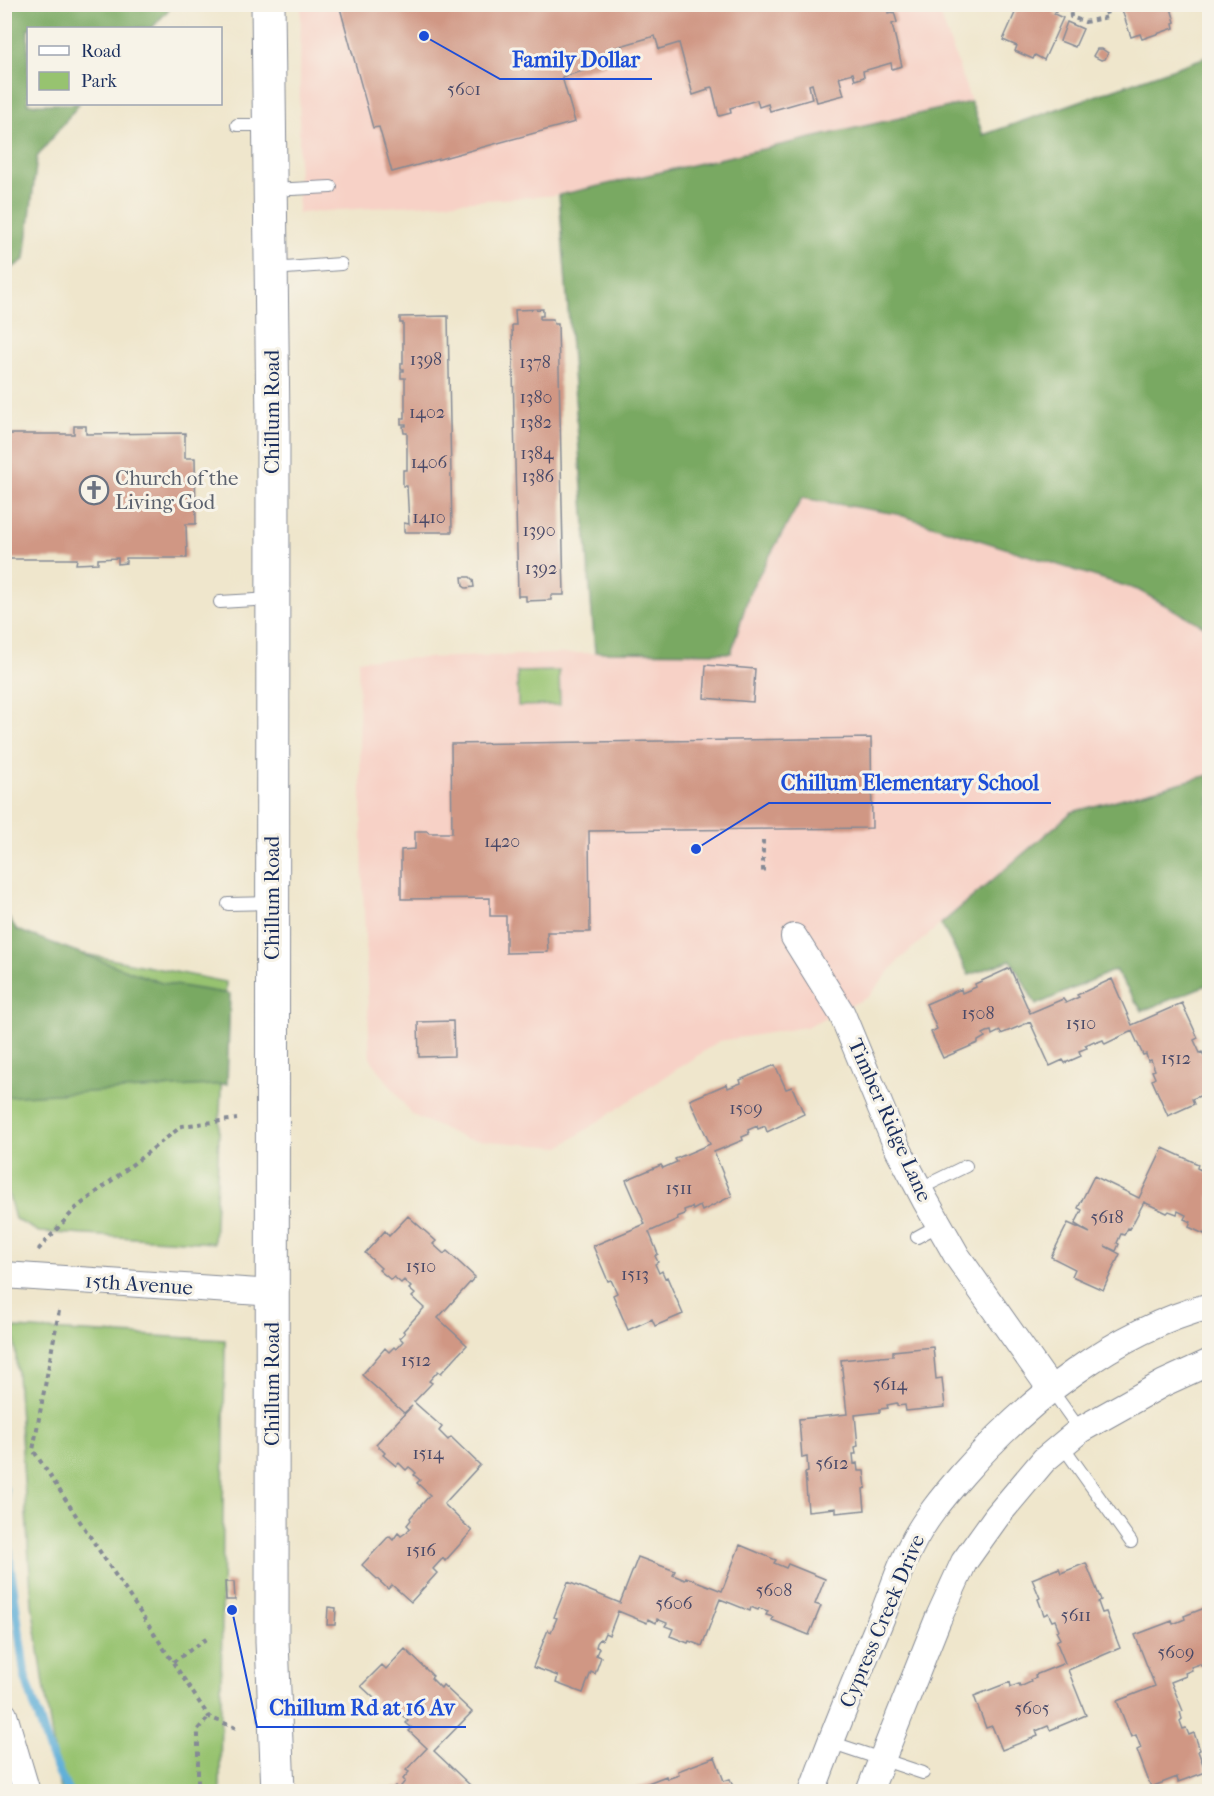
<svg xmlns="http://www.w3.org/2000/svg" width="1214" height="1796" viewBox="0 0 1214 1796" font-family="'IM FELL French Canon',serif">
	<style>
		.built { fill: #f7d1c6 }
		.green { fill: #97c370; stroke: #597967; stroke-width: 1.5 }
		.forest { fill: #79a962; stroke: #4a6c60; stroke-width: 1.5 }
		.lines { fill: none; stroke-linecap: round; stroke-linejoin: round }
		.stream { stroke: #5daed8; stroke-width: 9 }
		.building { fill: #d09784 }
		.service-casing { stroke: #858a95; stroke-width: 14 }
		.minor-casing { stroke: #858a95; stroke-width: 28 }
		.secondary-casing { stroke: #858a95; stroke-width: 35 }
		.path { stroke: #858a95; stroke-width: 4; stroke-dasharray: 4.5 4.5; stroke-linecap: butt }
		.service { stroke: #fff; stroke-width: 12 }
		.minor { stroke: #fff; stroke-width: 26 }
		.secondary { stroke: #fff; stroke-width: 33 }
		.labels { text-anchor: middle; stroke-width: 6; stroke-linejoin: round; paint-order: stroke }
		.number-label { font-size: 18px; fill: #484968 }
		.street-label { font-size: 21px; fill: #1b2f5e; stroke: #f7f3e8 }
		.worship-label { font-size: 21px; fill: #5b616d; stroke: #f7f3e8; text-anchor: start }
		.leader { fill: none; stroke: #1d4ed8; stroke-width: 2 }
		.callout-dot { fill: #1d4ed8; stroke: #f7f3e8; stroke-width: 2 }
		.callout-label { font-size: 22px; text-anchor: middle; font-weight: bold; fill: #1d4ed8; stroke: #f7f3e8; stroke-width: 6; stroke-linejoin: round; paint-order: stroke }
	</style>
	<rect width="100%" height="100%" fill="#f7f3e8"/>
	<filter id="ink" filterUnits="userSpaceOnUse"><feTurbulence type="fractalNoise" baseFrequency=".0167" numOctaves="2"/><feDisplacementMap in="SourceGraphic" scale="12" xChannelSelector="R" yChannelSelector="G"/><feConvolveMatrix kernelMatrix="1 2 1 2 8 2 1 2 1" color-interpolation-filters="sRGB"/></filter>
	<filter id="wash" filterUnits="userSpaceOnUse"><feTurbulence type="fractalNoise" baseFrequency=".008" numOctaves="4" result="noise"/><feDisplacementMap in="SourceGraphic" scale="24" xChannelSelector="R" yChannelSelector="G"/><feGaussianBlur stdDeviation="1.35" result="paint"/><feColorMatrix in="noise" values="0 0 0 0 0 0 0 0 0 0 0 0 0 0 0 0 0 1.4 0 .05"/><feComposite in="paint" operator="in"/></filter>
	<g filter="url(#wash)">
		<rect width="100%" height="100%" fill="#efe6cc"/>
		<!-- built -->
		<path class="built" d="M301 5H937L971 102 559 195 298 213Z
			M801 498 897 514 1138 590 1209 629V775L1072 812 900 959 868 997 806 1027 719 1041 560 1147 466 1139 412 1115 370 1058 363 885 358 660 618 652 731 653 750 591Z"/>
		<!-- green -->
		<path class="green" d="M559 671 560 705 518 706 517 672Z
			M4 938 226 982 214 1243 39 1232 15 1219 4 1178Z
			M14 1328 225 1340 220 1791H60L32 1604Z"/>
		<!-- forest -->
		<path class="forest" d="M5 4 173 5 152 28H28V104H79L37 157 25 259 5 273Z
			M1209 56V629L1138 590 897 514 802 498 750 591 731 653 595 652 559 195 971 102 983 135Z
			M1209 775V984L1142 1011 1115 970 1036 1005 1011 960 969 975 941 924 1072 812Z
			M4 911 17 930 162 983 230 994 227 1084 5 1097Z"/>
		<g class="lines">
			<!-- stream -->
			<path class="stream" d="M4 1489 10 1564 25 1676 51 1755 68 1792"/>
		</g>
		<g id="blocks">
			<!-- building -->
			<path class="building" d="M348 4H886L888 13 894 12 897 22 892 24 902 66 892 69 891 63 863 71 864 77 855 80 853 73 839 77 844 95 817 102 812 84 809 85 812 99 770 111 768 104 759 107 757 100 730 108 731 113 719 116 712 87 707 88 708 90 693 95 679 43 659 49 655 36 610 49 613 62 562 77 575 122 392 172 379 127 373 128 340 8 348 6Z
				M1019 4H1042L1056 11 1054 14 1063 18 1044 60 1035 55 1033 59 1015 51 1017 46 1003 40Z
				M1120 4H1170L1175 22 1173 23 1174 28 1142 39 1140 34 1131 37Z
				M1067 22 1083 29 1075 47 1060 41Z
				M1097 49H1102L1108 53 1105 59 1101 60 1093 56Z
				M543 309V316H540V319H553L554 324H558L564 595H551V600L526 601V596H518L512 325H516L515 310Z
				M448 316 452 532H404V523L409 524 407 486H403V470H407V433H404L403 426H406V424H401V418H405V378H401V371H404V369H401V363H403V323H400V317Z
				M74 426H86V434L185 433V458H195L196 524H186L187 558H126V563L118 564V558L98 559V563L76 564 77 559H4V434H74Z
				M462 577H470L473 580 474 587 466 588 463 586Z
				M706 665 755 669 753 702 704 698Z
				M871 738 872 828 589 831 590 932H547L548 952 506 953V916H490V898L401 899V850L415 849V831H427L429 833H452L451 744Z
				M1010 968 1030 1013 1063 999 1066 1003 1079 997 1077 995 1112 979 1132 1025 1182 1003 1198 1038 1194 1040 1200 1053 1202 1052 1210 1068V1092L1192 1099 1194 1104 1168 1116 1152 1080 1155 1078 1152 1071 1155 1070 1151 1060 1148 1061 1146 1054 1143 1055 1132 1031 1105 1044 1103 1040 1095 1043 1094 1041 1090 1043 1085 1045 1087 1048 1079 1051 1081 1056 1065 1063 1063 1060 1050 1066 1030 1022 1001 1034 1000 1031 992 1035 991 1031 987 1032 983 1034 985 1037 978 1041V1043L943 1058 931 1032 937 1029 926 1004 961 989 962 993 976 987 975 984Z
				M453 1021 454 1056 419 1057 418 1022Z
				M775 1065 786 1089 792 1087 804 1114 767 1132 765 1126 758 1129 757 1126 748 1130 749 1134 742 1137 743 1140 714 1152 732 1196 702 1211 700 1206 693 1210 692 1207 684 1210 685 1214 677 1217 678 1219 649 1232 658 1254 655 1256 658 1262 655 1264 659 1273 662 1271 665 1278 667 1277 683 1314 655 1326 652 1319 628 1330 613 1295 617 1293 611 1280 608 1281 593 1246 645 1224 626 1180 661 1165 663 1168 677 1162 675 1159 710 1144 690 1100 727 1084 728 1088 741 1083 740 1080Z
				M1163 1148 1198 1164 1197 1168 1207 1173 1210 1169V1235L1205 1232 1204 1234 1189 1227 1191 1222 1184 1219 1186 1215 1178 1211 1177 1214 1169 1211 1167 1213 1144 1202 1130 1229 1128 1228 1124 1235 1121 1234 1117 1243 1119 1244 1116 1251 1105 1246 1120 1254 1103 1290 1072 1276 1075 1269 1051 1257 1068 1223 1090 1233 1075 1224 1082 1210 1078 1208 1094 1176 1139 1198Z
				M408 1216 436 1241 433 1244 444 1254 447 1251 475 1277 438 1318 467 1345 441 1373 438 1371 429 1381 432 1383 414 1402 442 1427 439 1431 448 1440 451 1437 480 1465 444 1504 472 1531 445 1561 443 1558 433 1569 437 1573 411 1602 392 1585 388 1589 362 1565 389 1536 393 1540 398 1533 401 1536 407 1532 410 1528 407 1525 411 1520 410 1518 430 1495 417 1483 420 1480 414 1475 416 1473 413 1470 409 1467 406 1470 399 1463 396 1466 383 1455 385 1453 376 1444 412 1406 404 1413 362 1375 385 1348 389 1352 394 1347 396 1349 403 1341 400 1338 405 1333 403 1331 424 1308 412 1297 415 1294 409 1289 411 1287 404 1280 401 1283 394 1277 391 1280 379 1270 381 1268 365 1253 385 1231 389 1236Z
				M933 1347 936 1379 942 1378 945 1407 906 1411 905 1405 897 1406V1403L887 1405 888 1408 880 1409V1412L855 1415 858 1446 855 1447 856 1454H853L854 1464 857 1463 858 1471H864L866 1488 863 1489 865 1510 836 1513V1508L808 1511 805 1473 808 1472 807 1457 802 1458 799 1419 847 1414 841 1360 880 1356V1357L893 1356V1351Z
				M740 1545 776 1560 774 1563 786 1568 788 1564 825 1579 815 1604 821 1606 809 1635 772 1620 773 1617 766 1615 768 1611 759 1608 758 1610 751 1607 750 1611 720 1599 702 1646 689 1641 688 1643 670 1636 673 1629 665 1626 667 1623 657 1619 656 1623 648 1619 647 1623 618 1611 609 1635 605 1633 602 1640 600 1639 597 1643 596 1647 599 1648 596 1655 601 1657 595 1674 591 1672 583 1693 556 1683 558 1676 533 1667 548 1630 551 1632 557 1618 554 1617 568 1582 620 1603 638 1557 675 1571 673 1575 685 1580 686 1577 722 1591Z
				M1086 1563 1101 1600 1098 1602 1102 1613 1106 1612 1120 1648 1068 1670 1086 1715 1050 1730 1048 1726 1036 1731 1038 1736 1002 1750 992 1726 986 1728 974 1696 1010 1682 1011 1687 1019 1684 1020 1687 1031 1682 1030 1680 1036 1678 1035 1675 1065 1663 1056 1641 1060 1639 1056 1631 1059 1630 1055 1620 1052 1621 1048 1613 1044 1615 1038 1599 1040 1598 1032 1579 1059 1568 1061 1573Z
				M225 1582H234L235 1600H226Z
				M1210 1606V1663L1201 1666 1200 1664 1191 1667 1192 1670 1185 1673 1186 1676 1171 1682 1183 1711 1180 1712 1182 1719 1180 1721 1183 1729 1186 1728 1189 1735 1194 1733 1200 1750 1198 1751 1206 1772 1178 1782 1177 1777 1151 1787 1137 1750 1141 1748 1136 1735 1131 1737 1117 1701 1155 1686 1135 1635 1172 1621 1173 1624 1185 1619 1184 1616Z
				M328 1607 336 1608 335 1625H327Z
				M405 1649 433 1676 431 1678 441 1688 443 1685 472 1712 434 1751 470 1785 464 1792H389L395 1786 398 1789 402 1785 405 1781 403 1779 409 1772 406 1770 427 1748 409 1731 412 1728 406 1723 408 1721 400 1713 397 1716 391 1710 387 1714 374 1702 376 1700 361 1686 382 1665 386 1669Z
				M715 1757 724 1781 730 1779 735 1792H631L630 1790 666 1776 667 1779 679 1775 678 1771Z"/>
		</g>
	</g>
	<g filter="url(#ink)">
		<use href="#blocks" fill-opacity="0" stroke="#858a95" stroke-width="1.5"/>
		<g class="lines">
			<!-- service casing -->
			<g class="service-casing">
				<path id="service" d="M237 125H269
					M272 190 331 187
					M272 269 341 264
					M220 602 272 599
					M228 904 271 903
					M919 1189 966 1166
					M917 1237 939 1225
					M1050 1388 1080 1430
					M1062 1445 1131 1542
					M830 1742 923 1773"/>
			</g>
			<!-- minor casing -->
			<g class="minor-casing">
				<path id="minor" d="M794 937 842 1014 897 1147 925 1200 957 1256 1050 1388
					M4 1275 273 1293
					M4 1715 27 1792
					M812 1792C833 1733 857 1676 881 1619 891 1596 898 1570 910 1548 923 1521 943 1497 963 1474 1027 1401 1114 1331 1210 1306
					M869 1792 938 1619 964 1562 997 1516 1044 1460 1080 1430 1164 1383 1210 1362"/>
			</g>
			<!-- secondary casing -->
			<g class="secondary-casing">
				<path id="secondary" d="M268 4 273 426 272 1641 278 1792"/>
			</g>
			<!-- path -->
			<path class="path" d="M1070 4 1071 17 1085 22 1108 17 1103 4
				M763 840V873
				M38 1250 76 1208 182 1126 237 1119
				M59 1311 33 1450 209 1717 236 1728
				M173 1662 209 1637
				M198 1792V1729L209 1717"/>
			<!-- service -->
			<use href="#service" class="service"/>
			<!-- minor -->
			<use href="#minor" class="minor"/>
			<!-- secondary -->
			<use href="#secondary" class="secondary"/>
		</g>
	</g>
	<!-- icons -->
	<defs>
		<g id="church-ring" transform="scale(1.5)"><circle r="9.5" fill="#f7f3e8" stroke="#6b7280" stroke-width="1.5"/><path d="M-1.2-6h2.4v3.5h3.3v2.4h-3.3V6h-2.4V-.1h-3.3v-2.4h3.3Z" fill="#6b7280"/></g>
	</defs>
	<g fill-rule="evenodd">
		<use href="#church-ring" x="94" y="490"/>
	</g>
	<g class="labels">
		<!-- number labels -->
		<g class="number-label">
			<text x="464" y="95">5601</text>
			<text x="426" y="365">1398</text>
			<text x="535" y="368">1378</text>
			<text x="536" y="403">1380</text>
			<text x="427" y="418">1402</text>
			<text x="536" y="428">1382</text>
			<text x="537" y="459">1384</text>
			<text x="429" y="468">1406</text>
			<text x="538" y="482">1386</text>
			<text x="429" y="523">1410</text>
			<text x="539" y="536">1390</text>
			<text x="541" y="574">1392</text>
			<text x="502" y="847">1420</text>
			<text x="978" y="1019">1508</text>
			<text x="1081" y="1029">1510</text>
			<text x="1176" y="1064">1512</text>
			<text x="746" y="1114">1509</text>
			<text x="679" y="1194">1511</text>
			<text x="1107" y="1223">5618</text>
			<text x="421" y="1272">1510</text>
			<text x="635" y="1280">1513</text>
			<text x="416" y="1366">1512</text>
			<text x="890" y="1390">5614</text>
			<text x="428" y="1459">1514</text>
			<text x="832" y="1469">5612</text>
			<text x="421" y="1556">1516</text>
			<text x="774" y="1596">5608</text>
			<text x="674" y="1609">5606</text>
			<text x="1076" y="1621">5611</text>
			<text x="1176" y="1658">5609</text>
			<text x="1032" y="1714">5605</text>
		</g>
		<!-- street labels -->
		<g class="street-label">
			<text transform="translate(272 412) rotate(-90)" y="7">Chillum Road</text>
			<text transform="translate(272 898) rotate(-90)" y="7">Chillum Road</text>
			<text transform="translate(890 1120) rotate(66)" y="7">Timber Ridge Lane</text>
			<text transform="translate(139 1284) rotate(4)" y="7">15th Avenue</text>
			<text transform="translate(272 1384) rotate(-90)" y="7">Chillum Road</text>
			<text transform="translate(882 1621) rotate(-67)" y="7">Cypress Creek Drive</text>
		</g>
		<!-- worship labels -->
		<g class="worship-label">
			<text x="115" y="485">Church of the<tspan x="115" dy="24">Living God</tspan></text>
		</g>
	</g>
	<!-- callouts -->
	<path class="leader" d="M424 36L500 79H652M696 849L769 803H1051M232 1610L257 1727H466"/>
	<g class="callout-dot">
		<circle cx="424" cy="36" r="6"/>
		<circle cx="696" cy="849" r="6"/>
		<circle cx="232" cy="1610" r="6"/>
	</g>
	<g class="callout-label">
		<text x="576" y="67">Family Dollar</text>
		<text x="910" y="790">Chillum Elementary School</text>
		<text x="362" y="1715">Chillum Rd at 16 Av</text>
	</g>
	<!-- margin -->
	<rect width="1214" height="1796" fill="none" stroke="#f7f3e8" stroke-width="24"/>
	<!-- legend -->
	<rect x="27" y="27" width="195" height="78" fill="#f7f3e8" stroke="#9fa5b1" stroke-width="1.5"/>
	<rect x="39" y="46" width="30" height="9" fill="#ffffff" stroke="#9fa5b1" stroke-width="1.5"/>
	<text x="81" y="57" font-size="18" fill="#1b2f5e">Road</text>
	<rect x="39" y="72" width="30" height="18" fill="#97c370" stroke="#9fa5b1" stroke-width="1.5"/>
	<text x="81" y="87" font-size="18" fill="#1b2f5e">Park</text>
</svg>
